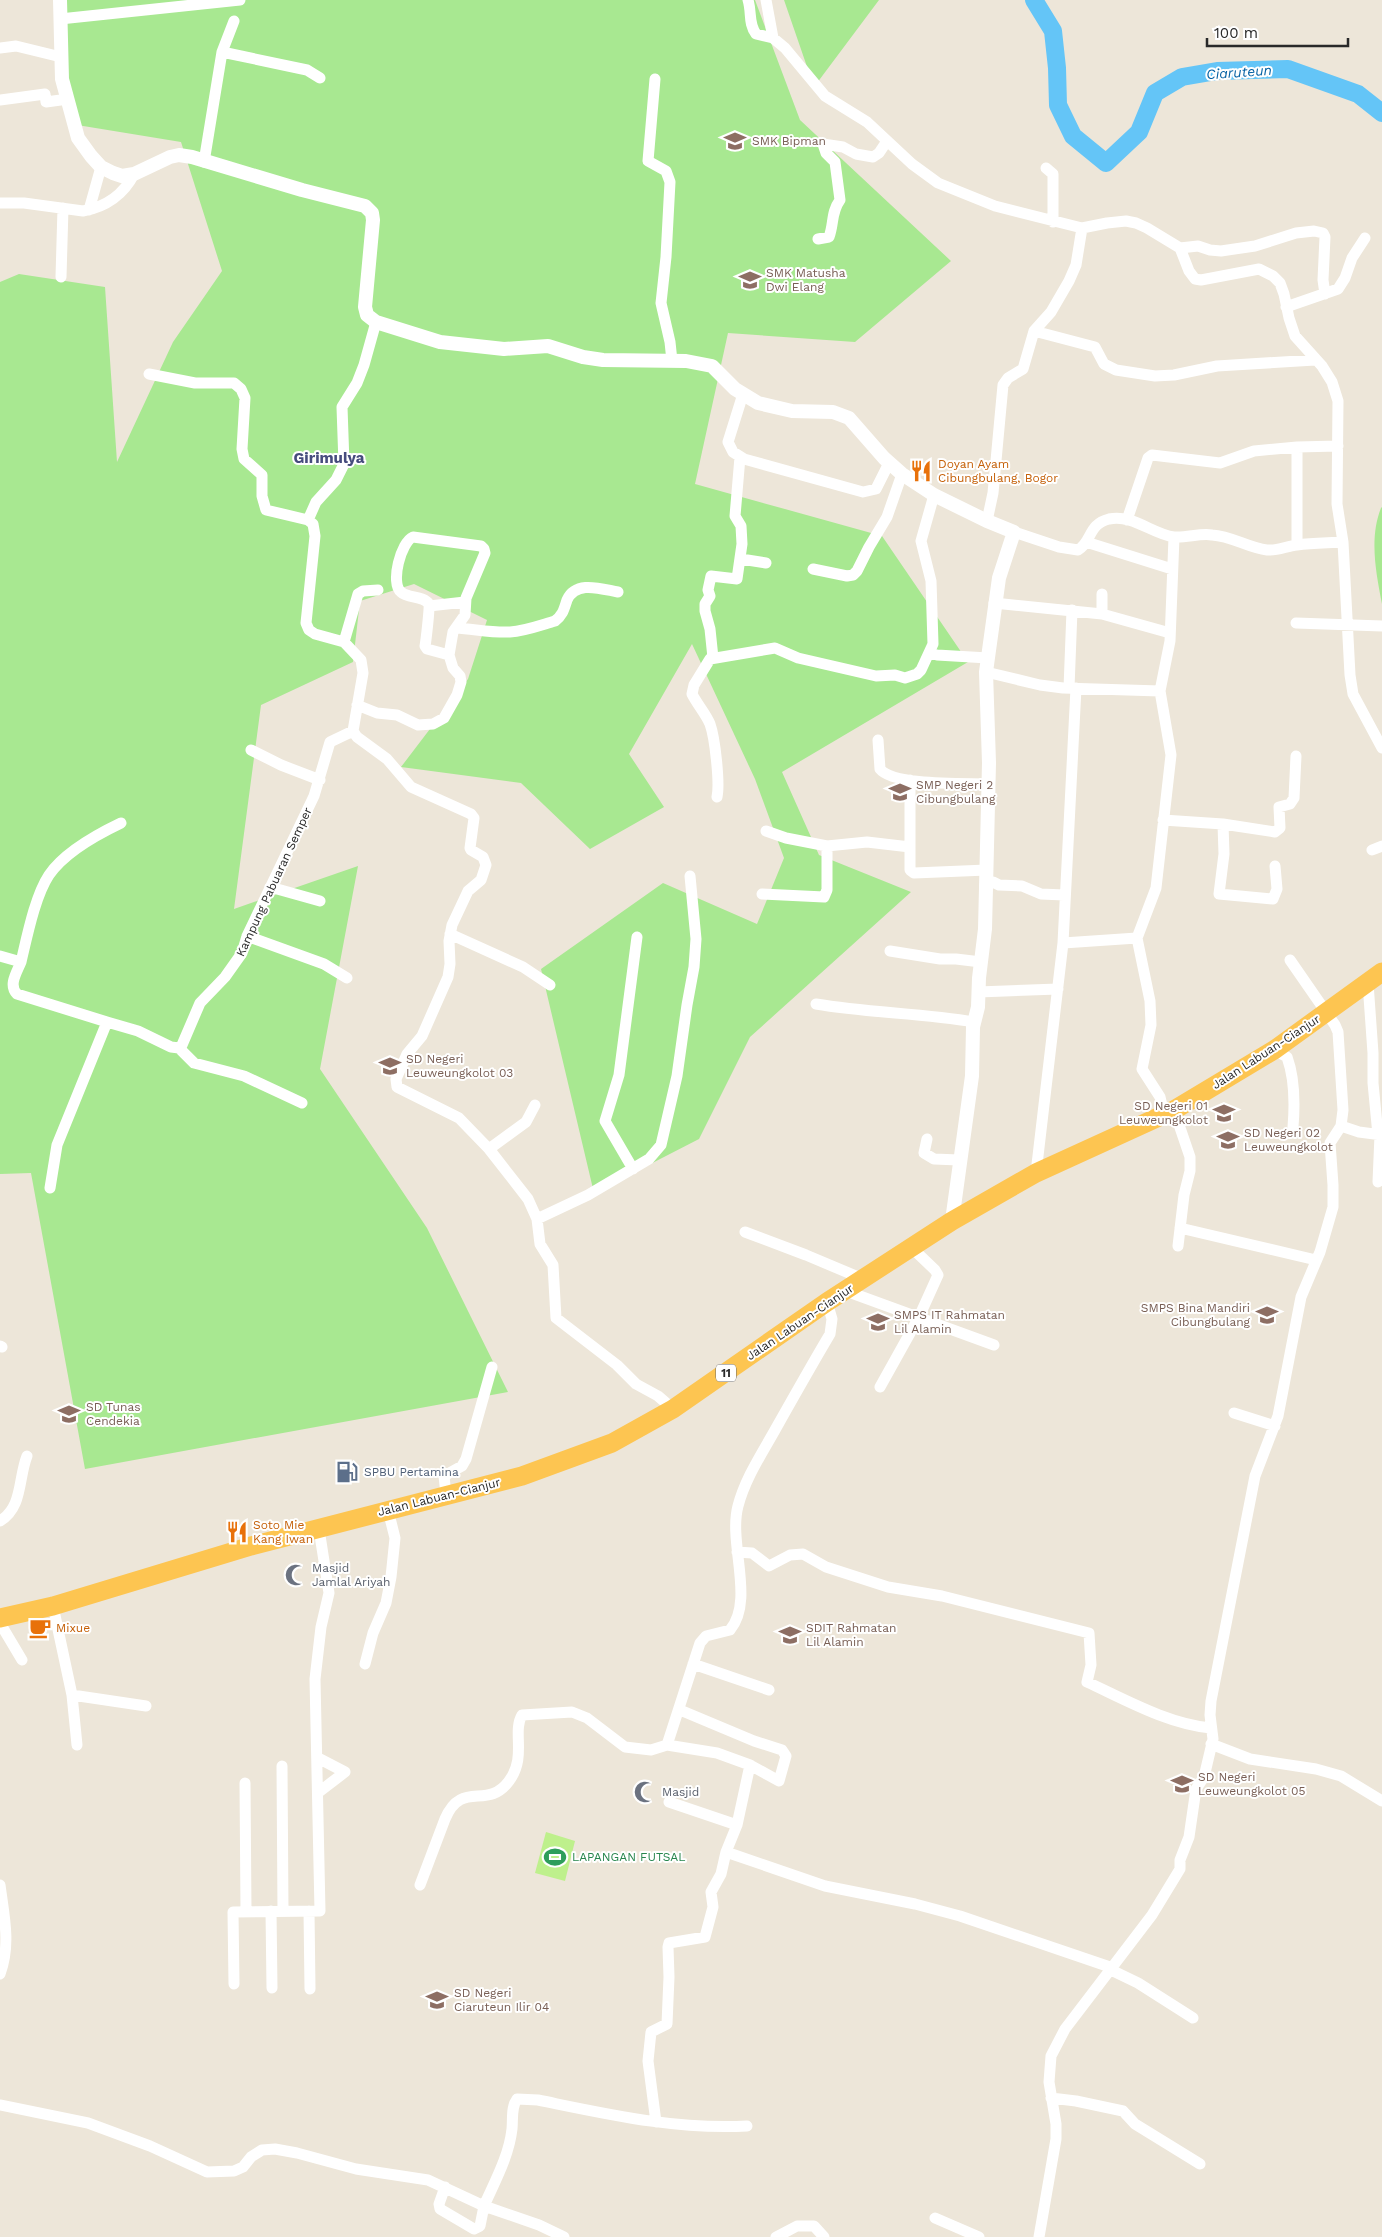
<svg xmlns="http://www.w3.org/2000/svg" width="1382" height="2237" viewBox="0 0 1382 2237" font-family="'Work Sans',sans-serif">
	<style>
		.green { fill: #a8e891 }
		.pitch { fill: #bef08c }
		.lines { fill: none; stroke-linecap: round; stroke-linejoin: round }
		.river { stroke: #64c5f7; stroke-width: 18 }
		.minor { stroke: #fff; stroke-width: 11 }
		.tertiary { stroke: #fff; stroke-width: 14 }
		.trunk { stroke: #fdc551; stroke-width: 19 }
		.labels { text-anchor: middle; stroke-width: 4; stroke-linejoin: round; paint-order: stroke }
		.shield { fill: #fff; stroke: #696969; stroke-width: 1 }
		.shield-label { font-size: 11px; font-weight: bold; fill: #292929 }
		.education-label { font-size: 12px; fill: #785e54; stroke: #fff; text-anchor: start }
		.food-label { font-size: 12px; fill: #c56008; stroke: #fff; text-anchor: start }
		.street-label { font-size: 12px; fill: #292929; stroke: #fff }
		.service-label { font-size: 12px; fill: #4e5e75; stroke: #fff; text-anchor: start }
		.worship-label { font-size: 12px; fill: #5b616d; stroke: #fff; text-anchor: start }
		.leisure-label { font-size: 12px; fill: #27864d; stroke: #fff; text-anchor: start }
		.water-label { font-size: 14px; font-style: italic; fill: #0360a3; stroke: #fff }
		.quarter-label { font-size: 15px; font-weight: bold; fill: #464c7d; stroke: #fff }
	</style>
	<rect width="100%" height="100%" fill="#ede6d9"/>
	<!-- green -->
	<path class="green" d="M56 0H755L800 120 951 261 855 342 728 333 695 484 882 536 968 662 782 772 819 855 911 892 750 1037 699 1139 594 1193 541 969 663 883 757 924 784 858 755 779 692 644 629 754 664 807 590 849 521 783 401 767 468 679 487 620 414 584 360 601 353 662 261 705 234 909 358 866 320 1069 427 1228 508 1392 85 1469 31 1173 0 1174V282L19 274 105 287 117 462 173 342 222 271 181 142 71 124Z
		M784 0H879L814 87Z
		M1381 508 1382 507V604C1376 573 1369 538 1381 508Z"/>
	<!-- pitch -->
	<path class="pitch" d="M546 1832 575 1841 565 1881 535 1873Z"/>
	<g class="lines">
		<!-- river -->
		<path class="river" d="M1034 0 1053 31 1057 68 1058 105 1073 136 1106 163 1139 132 1155 93 1182 77 1217 71 1288 69 1358 94 1382 113"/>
		<!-- minor -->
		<path class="minor" d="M748 0C752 13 748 23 756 34L773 38 785 48 825 96 867 122 912 164 938 183 995 206 1082 228 1107 223 1126 221 1136 223 1147 228 1180 248 1189 271 1195 279 1201 280 1259 269 1273 276 1280 283 1284 294 1289 318 1295 336 1322 366 1332 382 1338 401 1337 504 1343 542 1350 675 1353 694 1382 748
			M766 0 773 38
			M60 19 240 0
			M0 48 16 46 61 57
			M222 52 307 70 320 78
			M655 79 648 161 666 171 670 182 666 257 661 303 670 342 672 361
			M0 100 45 94 46 102 68 99
			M204 162 222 52 234 21
			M1046 168 1053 174V222
			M0 203H24L83 211C106 207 124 194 134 174
			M89 210 101 167
			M818 239 829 237C834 224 831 212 840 200L835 162 826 153 823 144 843 147 856 154 873 157 879 153 887 141
			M1180 248 1198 246 1210 250 1221 251 1255 246 1296 233 1314 231 1323 233 1325 237 1323 280 1325 294
			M61 277 63 208
			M1286 307 1338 289 1345 278 1352 258 1365 238
			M1034 331 1095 347 1104 364 1116 370 1155 376 1174 375 1217 366 1315 360
			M149 374 195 383H234L241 389 245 398 242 449 244 459 262 475V496L266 510 308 520 313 524 315 536 306 623 309 630 315 634 344 642 361 660 363 673 353 731 357 737 387 759 411 787 471 814 474 818 470 848 471 850 483 857 486 865 481 880 468 891 452 925 449 941 450 964 448 977 422 1036 407 1054 396 1079 397 1087 459 1118 489 1149 528 1199 537 1219 540 1244 553 1265 556 1318 617 1365 636 1384 658 1396 673 1409
			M743 394 728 442 733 452 744 459 863 492 876 489 889 463
			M308 520 316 502 336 480 344 464 342 407 357 383 364 365 376 322
			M1127 520 1148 458 1152 455 1220 463 1254 451 1297 447 1338 446
			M987 521 993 493 1003 385 1008 378 1023 369 1034 331 1051 312 1069 281 1076 265 1082 228
			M1014 532 1059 547 1078 550C1092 542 1088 524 1109 519 1133 514 1152 534 1174 537 1187 538 1200 533 1212 535 1232 536 1248 548 1267 550 1277 551 1287 546 1297 545 1312 543 1328 543 1343 542
			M1086 542 1172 569
			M1297 545V447
			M741 559 766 563
			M813 569 847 576 853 575 857 571 869 547 887 517 902 474
			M994 603 1102 614V594
			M429 606 465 602
			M1102 614 1170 633
			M1296 623 1382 626
			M456 628C474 629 492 633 510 632 525 631 541 625 555 621 563 615 564 609 567 600 576 580 601 589 618 592
			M344 642 358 594 363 591 378 590
			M929 653 937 655 988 658
			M713 658 710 629 705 611V604L710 596 708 590 711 576 737 579 742 544 741 526 735 516 740 457
			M986 672 1040 685 1063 688 1160 691
			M1069 688 1072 610
			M357 705 377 713 397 715 418 725 433 724 444 718 457 695 461 682 460 676 453 668 449 655 453 632 465 615 466 598 485 553 484 549 481 546 413 537C401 542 390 583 401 592 408 599 423 595 429 604 430 606 426 641 425 646L427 649 449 655
			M878 740 880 769C893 786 966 783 989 784
			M251 750 281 765 320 780
			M910 780V870L914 873 987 870
			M717 797C720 783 715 738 710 724 706 714 697 704 692 694L694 685 710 659 775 648 798 658 876 676 895 675 905 678 917 674 921 670 933 644 931 581 921 541 934 495
			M1163 820 1223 824 1275 832 1280 828 1279 807 1290 804 1294 798 1296 756
			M1223 824 1224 854 1219 894 1273 899 1277 889 1275 866
			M766 831 786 838 827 846 867 842 910 847
			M1372 850 1382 846
			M985 885 993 882 999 885 1022 886 1041 894 1064 895
			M270 887 320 901
			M762 894 824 897 827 890V846
			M450 934 523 967 550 985
			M247 936 324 964 347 978
			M1063 943 1137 938
			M890 951 940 959H956L981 962
			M0 956 21 962C17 972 8 985 17 994L107 1022
			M21 962C27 937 35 896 49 875 64 853 98 834 121 823
			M1368 983 1373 1053V1083L1378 1135
			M978 992 1058 989
			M816 1004C869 1013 922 1013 974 1022
			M179 1048 194 1063 244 1076 302 1103
			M1274 1050 1287 1057C1295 1079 1295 1103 1293 1127
			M1174 1110 1190 1157V1171L1184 1195 1178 1246
			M1164 1114 1160 1097 1142 1069 1151 1025 1150 1001 1137 938 1156 888 1171 755 1160 691 1170 641 1174 537
			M1341 1126 1359 1132 1382 1135
			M927 1139 924 1153 934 1159 959 1160
			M489 1149 526 1122 535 1105
			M633 1169 605 1121 619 1075 637 937
			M1036 1173 1063 943 1076 688
			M1378 1182 1380 1135
			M50 1188 57 1145 107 1022 138 1031 171 1047 179 1048 182 1045 200 1003 225 977 242 953 247 936 314 796 330 742 353 731
			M537 1219 588 1195 649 1159 661 1145 677 1076 687 1005 694 967 696 939 690 876
			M1180 1228 1316 1260
			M745 1232 806 1255 863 1279
			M846 1291 994 1345
			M0 1346 2 1347
			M880 1387 919 1317 938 1275 935 1270 911 1247
			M1234 1413 1275 1426
			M446 1495 444 1476 462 1466 466 1459 492 1367
			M0 1521C23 1507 18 1479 27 1456
			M737 1552 752 1553 769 1566 790 1555 803 1554 826 1567 888 1587 942 1596 1089 1633 1091 1665 1087 1682C1126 1700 1168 1724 1211 1728
			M53 1606 72 1695 77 1745
			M0 1623 22 1660
			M365 1664 373 1633 386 1603 391 1577 395 1538 388 1510
			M693 1664 769 1690
			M72 1695 146 1706
			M680 1710 754 1741 782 1750 786 1756 779 1781 750 1765
			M1211 1744 1250 1759 1316 1769 1341 1776 1382 1801
			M318 1758 345 1772 319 1792
			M282 1766 283 1911
			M245 1783 246 1911
			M669 1802 737 1825
			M726 1852 825 1886 915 1904 960 1916 1110 1967
			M0 1885C4 1915 11 1945 0 1974
			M420 1885 445 1819C462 1779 487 1811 509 1781 527 1757 512 1732 522 1715L572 1712 587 1718 625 1747 651 1750 667 1745
			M271 1911 272 1988
			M309 1911 310 1989
			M1109 1969 1138 1983 1193 2018
			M234 1984 233 1912 320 1911 315 1679 321 1627 329 1593 319 1529
			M1051 2098 1076 2101 1123 2111 1135 2124 1200 2164
			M0 2105 88 2123 150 2146 207 2172 234 2171 243 2167 251 2157 262 2150 275 2149 297 2153 356 2169 428 2180 484 2206C495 2181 509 2156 512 2129 513 2119 511 2107 517 2099L538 2100C607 2114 676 2130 747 2126
			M656 2122 648 2061 651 2032 667 2024 669 1977 668 1947 669 1943 705 1937 713 1907 711 1892 721 1874 726 1852 737 1825 750 1765 717 1753 667 1745 700 1643 706 1636 730 1630C755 1600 728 1543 738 1506 745 1479 761 1455 775 1430 793 1398 811 1366 830 1334L832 1319 827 1302
			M445 2187 439 2204 440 2209 474 2229 480 2226 484 2206 539 2225 564 2237
			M935 2218 979 2237
			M776 2237 797 2226H814L824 2237
			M1039 2237 1056 2139V2124L1049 2082 1051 2056 1065 2029 1152 1915 1180 1869V1860L1189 1837 1196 1789 1204 1777 1213 1739 1210 1715 1211 1701 1255 1476 1278 1416 1301 1297 1320 1252 1333 1207V1185L1330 1143 1341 1126 1343 1110 1338 1032 1335 1025 1290 960"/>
		<!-- tertiary -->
		<path class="tertiary" d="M60 0 62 79 78 138 91 156 101 167 113 173 122 176 134 174 170 157 179 155 192 157 302 190 365 206 372 213 373 220 365 307 367 315 376 322 440 342 504 349 548 346 583 357 603 360 686 361 712 366 735 389 758 403 792 411 833 412 849 418 884 458 902 474 934 495 987 521 1014 532 999 578 986 672 989 763 985 929 979 978 978 1007 973 1027 972 1076 952 1221"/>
		<!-- trunk -->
		<path class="trunk" d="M0 1618 53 1606 251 1546 522 1476 612 1443 673 1409 827 1302 952 1221 1036 1173 1174 1110 1274 1050 1382 972"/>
	</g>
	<!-- icons -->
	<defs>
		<g id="school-bare" transform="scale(1.725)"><path d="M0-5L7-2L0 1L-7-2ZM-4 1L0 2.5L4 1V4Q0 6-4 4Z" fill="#8d6e63" stroke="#fff" stroke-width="2.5" paint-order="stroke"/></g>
		<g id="restaurant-bare" transform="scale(1.725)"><path d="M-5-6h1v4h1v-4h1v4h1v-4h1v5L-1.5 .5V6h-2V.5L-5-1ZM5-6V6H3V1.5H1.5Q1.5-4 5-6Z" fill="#e8710a" stroke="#fff" stroke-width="2.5" paint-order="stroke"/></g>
		<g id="fuel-bare" transform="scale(1.725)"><path d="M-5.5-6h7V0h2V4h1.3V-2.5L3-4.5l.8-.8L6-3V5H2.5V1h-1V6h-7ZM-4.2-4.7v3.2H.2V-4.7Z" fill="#5c6f8a" stroke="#fff" stroke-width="2.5" paint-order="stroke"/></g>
		<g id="mosque-bare" transform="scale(1.725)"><path d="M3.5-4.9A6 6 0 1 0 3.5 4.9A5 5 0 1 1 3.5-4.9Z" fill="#6b7280" stroke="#fff" stroke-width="2.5" paint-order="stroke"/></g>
		<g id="cafe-bare" transform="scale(1.725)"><path d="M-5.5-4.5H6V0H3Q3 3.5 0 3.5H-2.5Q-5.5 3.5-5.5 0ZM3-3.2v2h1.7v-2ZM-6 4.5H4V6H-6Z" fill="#e8710a" stroke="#fff" stroke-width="2.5" paint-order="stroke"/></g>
		<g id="stadium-bare" transform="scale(1.725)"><path d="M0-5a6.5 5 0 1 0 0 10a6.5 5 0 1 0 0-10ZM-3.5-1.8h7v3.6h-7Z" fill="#2e9e5b" stroke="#fff" stroke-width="2.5" paint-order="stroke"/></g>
	</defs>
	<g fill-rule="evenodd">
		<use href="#school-bare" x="735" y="141"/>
		<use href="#school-bare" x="750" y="280"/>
		<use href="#restaurant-bare" x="921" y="471"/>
		<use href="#school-bare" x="900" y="792"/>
		<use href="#school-bare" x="390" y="1066"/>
		<use href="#school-bare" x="1224" y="1113"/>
		<use href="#school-bare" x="1228" y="1140"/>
		<use href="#school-bare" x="1267" y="1315"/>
		<use href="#school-bare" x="878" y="1322"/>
		<use href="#school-bare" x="69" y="1414"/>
		<use href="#fuel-bare" x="347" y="1472"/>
		<use href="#restaurant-bare" x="237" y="1532"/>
		<use href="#mosque-bare" x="296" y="1575"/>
		<use href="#cafe-bare" x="40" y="1628"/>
		<use href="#school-bare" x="790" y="1635"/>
		<use href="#school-bare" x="1182" y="1784"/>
		<use href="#mosque-bare" x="645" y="1792"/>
		<use href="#stadium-bare" x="555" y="1857"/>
		<use href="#school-bare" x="437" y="2000"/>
	</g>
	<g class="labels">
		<!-- shield labels -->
		<rect class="shield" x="716" y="1364.5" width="20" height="17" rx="4"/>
		<g class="shield-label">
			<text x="726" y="1377">11</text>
		</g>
		<!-- education labels -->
		<g class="education-label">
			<text x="752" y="145">SMK Bipman</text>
			<text x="766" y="277">SMK Matusha<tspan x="766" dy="14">Dwi Elang</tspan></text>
			<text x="916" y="789">SMP Negeri 2<tspan x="916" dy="14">Cibungbulang</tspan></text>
			<text x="406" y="1063">SD Negeri<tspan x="406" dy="14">Leuweungkolot 03</tspan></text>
			<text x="1208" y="1110" text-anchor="end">SD Negeri 01<tspan x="1208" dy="14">Leuweungkolot</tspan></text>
			<text x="1244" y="1137">SD Negeri 02<tspan x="1244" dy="14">Leuweungkolot</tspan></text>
			<text x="1250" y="1312" text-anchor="end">SMPS Bina Mandiri<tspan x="1250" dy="14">Cibungbulang</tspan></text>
			<text x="894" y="1319">SMPS IT Rahmatan<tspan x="894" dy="14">Lil Alamin</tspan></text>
			<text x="86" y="1411">SD Tunas<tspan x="86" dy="14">Cendekia</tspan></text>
			<text x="806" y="1632">SDIT Rahmatan<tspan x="806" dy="14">Lil Alamin</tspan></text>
			<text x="1198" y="1781">SD Negeri<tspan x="1198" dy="14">Leuweungkolot 05</tspan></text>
			<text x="454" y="1997">SD Negeri<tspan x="454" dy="14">Ciaruteun Ilir 04</tspan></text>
		</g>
		<!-- food labels -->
		<g class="food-label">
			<text x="938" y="468">Doyan Ayam<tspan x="938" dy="14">Cibungbulang, Bogor</tspan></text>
			<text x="253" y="1529">Soto Mie<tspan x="253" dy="14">Kang Iwan</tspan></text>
			<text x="56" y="1632">Mixue</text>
		</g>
		<!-- street labels -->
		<g class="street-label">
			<text transform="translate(274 882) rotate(-65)" y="4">Kampung Pabuaran Semper</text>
			<text transform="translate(1266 1052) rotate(-33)" y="4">Jalan Labuan-Cianjur</text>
			<text transform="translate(800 1322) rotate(-34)" y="4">Jalan Labuan-Cianjur</text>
			<text transform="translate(439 1497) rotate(-14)" y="4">Jalan Labuan-Cianjur</text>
		</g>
		<!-- service labels -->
		<g class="service-label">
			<text x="364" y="1476">SPBU Pertamina</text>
		</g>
		<!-- worship labels -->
		<g class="worship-label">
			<text x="312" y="1572">Masjid<tspan x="312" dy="14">Jamlal Ariyah</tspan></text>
			<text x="662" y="1796">Masjid</text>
		</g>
		<!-- leisure labels -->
		<g class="leisure-label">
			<text x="572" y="1861">LAPANGAN FUTSAL</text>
		</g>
		<!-- water labels -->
		<g class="water-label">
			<text transform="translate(1239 72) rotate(-4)" y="5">Ciaruteun</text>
		</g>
		<!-- quarter labels -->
		<g class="quarter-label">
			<text x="329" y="463">Girimulya</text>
		</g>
	</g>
	<!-- scale -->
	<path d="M1207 38v8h141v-8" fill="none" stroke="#292929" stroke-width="2.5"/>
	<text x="1214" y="38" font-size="15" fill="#292929" stroke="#ffffff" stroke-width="4" paint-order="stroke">100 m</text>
</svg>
